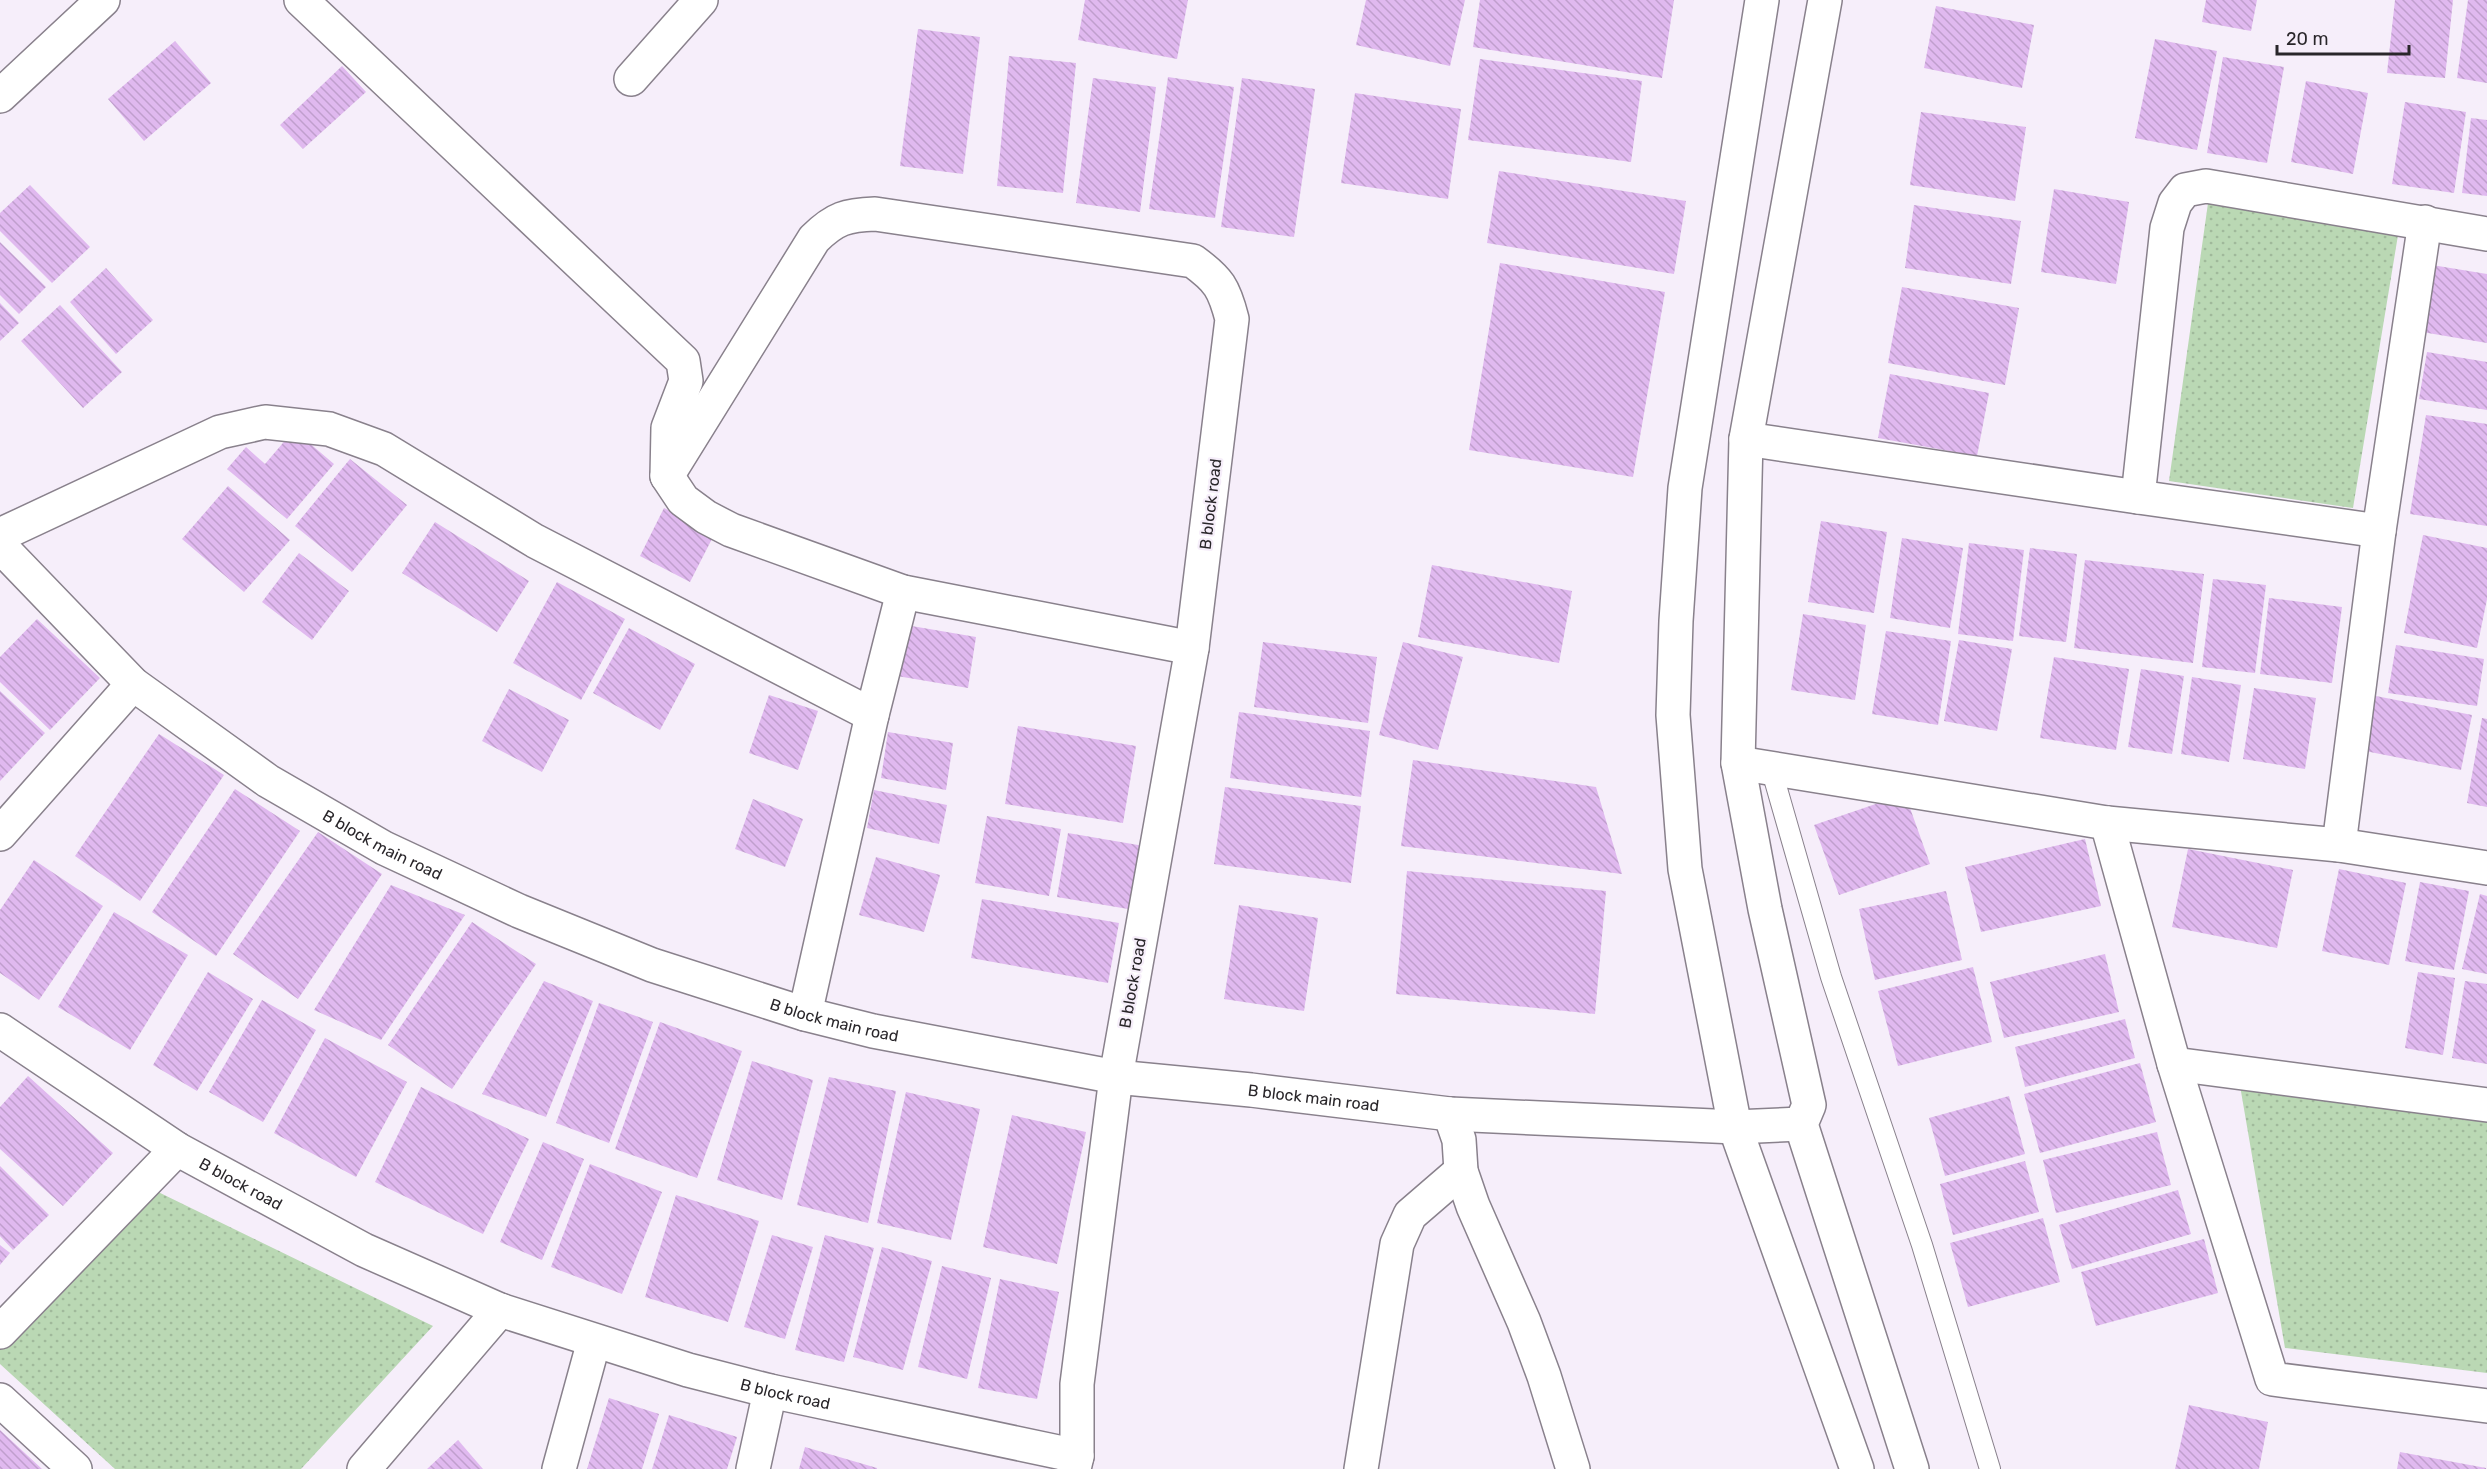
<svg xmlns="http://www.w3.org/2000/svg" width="2487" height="1469" viewBox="0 0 2487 1469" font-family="Rubik,sans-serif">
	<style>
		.green { fill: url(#green-dots) }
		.building { fill: url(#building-back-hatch) }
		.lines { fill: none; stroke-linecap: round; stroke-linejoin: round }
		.lane-casing { stroke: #89818c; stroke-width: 22 }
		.street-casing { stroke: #89818c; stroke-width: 36 }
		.secondary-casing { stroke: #89818c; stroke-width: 36 }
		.lane { stroke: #fff; stroke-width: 20 }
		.street { stroke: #fff; stroke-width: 33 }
		.secondary { stroke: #fff; stroke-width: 33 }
		.labels { text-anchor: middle; stroke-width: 4.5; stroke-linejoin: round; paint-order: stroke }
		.street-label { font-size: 16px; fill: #29262a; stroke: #f6eefa }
	</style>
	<defs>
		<pattern id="green-dots" width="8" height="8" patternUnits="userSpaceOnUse" patternTransform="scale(1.5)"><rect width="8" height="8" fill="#bad8b4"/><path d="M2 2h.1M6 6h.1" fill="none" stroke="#a0b99b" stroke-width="1.8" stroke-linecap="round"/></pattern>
		<pattern id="building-back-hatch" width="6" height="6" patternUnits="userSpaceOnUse" patternTransform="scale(1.5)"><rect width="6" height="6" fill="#e0b9ef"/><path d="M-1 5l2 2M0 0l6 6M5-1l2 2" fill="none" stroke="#c09fcd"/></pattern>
	</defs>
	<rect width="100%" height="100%" fill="#f6eefa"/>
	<!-- green -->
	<path class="green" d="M2209 196 2400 223 2353 508 2169 481Z
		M2238 1074 2487 1107V1373L2285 1348Z
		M150 1188 433 1326 301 1469H115L0 1364V1347Z"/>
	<!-- building -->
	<path class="building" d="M1085 0H1188L1177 59 1078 40Z
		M1366 0H1465L1450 66 1356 45Z
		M1480 0H1674L1662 78 1473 47Z
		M2206 0H2257L2251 31 2202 22Z
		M2395 0H2453L2445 78 2387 73Z
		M2468 0H2487V83L2457 78Z
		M1936 6 2034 25 2022 88 1924 68Z
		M918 29 980 37 963 174 900 166Z
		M2155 39 2217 51 2197 150 2135 138Z
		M175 41 211 83 144 141 108 99Z
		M1009 56 1076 63 1063 193 997 186Z
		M2223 57 2284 67 2267 163 2207 153Z
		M1480 59 1642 81 1631 162 1468 140Z
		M342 66 366 92 303 149 280 125Z
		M1168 77 1234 87 1215 218 1149 209Z
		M1093 78 1156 87 1140 212 1076 203Z
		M1242 78 1315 89 1294 237 1221 227Z
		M2306 81 2368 93 2353 174 2291 162Z
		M1355 93 1461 109 1448 199 1341 183Z
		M2405 102 2466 112 2454 193 2392 184Z
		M1921 112 2026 127 2015 201 1910 185Z
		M2471 118 2487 120V196L2462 193Z
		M1499 171 1686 201 1674 274 1487 243Z
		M30 185 90 247 52 283 0 231V213Z
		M2054 189 2129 202 2116 284 2041 272Z
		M1914 205 2021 221 2011 284 1905 268Z
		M0 242 46 287 19 314 0 295Z
		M1500 263 1665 292 1633 477 1469 450Z
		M2432 265 2487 274V343L2422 332Z
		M106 268 153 320 116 354 70 302Z
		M1902 287 2019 308 2005 385 1888 363Z
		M0 303 19 323 0 341Z
		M60 305 122 372 83 408 21 341Z
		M2427 352 2487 362V410L2419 399Z
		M1890 374 1989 393 1977 456 1878 438Z
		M2426 415 2487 424V526L2410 514Z
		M294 430 334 464 287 519 227 469 246 447 265 464Z
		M350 459 407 505 352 572 295 526Z
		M228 486 290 540 244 592 182 539Z
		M664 508 715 533 690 582 640 556Z
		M1821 521 1887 532 1874 613 1808 602Z
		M435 522 529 581 497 632 402 573Z
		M2423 535 2487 548V599L2477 648 2404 633Z
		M1902 538 1963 548 1950 628 1890 618Z
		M1969 543 2024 550 2013 641 1958 634Z
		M2030 548 2077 554 2066 642 2019 636Z
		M299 553 349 591 312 640 262 602Z
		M2085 560 2204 574 2193 663 2074 648Z
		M1432 565 1572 591 1559 663 1418 637Z
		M2213 579 2266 585 2255 673 2202 667Z
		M557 582 625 619 581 700 513 663Z
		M2269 598 2342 607 2332 683 2260 674Z
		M1803 614 1866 625 1855 700 1791 690Z
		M37 619 100 678 50 730 0 682V657Z
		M900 624 976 637 968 688 891 675Z
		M629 628 695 664 660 730 593 693Z
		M1886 631 1951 641 1938 725 1872 714Z
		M1959 640 2012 649 1997 731 1944 721Z
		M1263 642 1377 657 1368 723 1254 707Z
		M1403 642 1463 657 1438 750 1379 735Z
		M2396 645 2484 659 2477 706 2388 693Z
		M2054 657 2129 669 2116 750 2040 738Z
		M2141 669 2184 676 2172 754 2128 747Z
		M2192 677 2241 685 2229 762 2181 754Z
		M2254 688 2316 698 2305 769 2243 759Z
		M509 689 569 720 542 772 482 741Z
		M0 691 45 733 0 781Z
		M769 695 818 711 798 770 749 753Z
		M2376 696 2472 715 2461 770 2365 751Z
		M1239 712 1370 731 1361 797 1230 778Z
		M2482 718 2487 719V807L2467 803Z
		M1018 726 1136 746 1123 823 1005 804Z
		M888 732 953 743 946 790 881 778Z
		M159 734 224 775 140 901 75 856Z
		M1413 760 1596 787 1622 874 1401 846Z
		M1225 787 1361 806 1351 883 1214 864Z
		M235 789 300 831 216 956 152 912Z
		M874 790 947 805 939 844 867 828Z
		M1905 794 1930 864 1839 895 1814 825Z
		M753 799 803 819 785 867 735 849Z
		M987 816 1061 829 1049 896 975 883Z
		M318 832 382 874 298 999 233 954Z
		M1068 833 1144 846 1134 910 1057 897Z
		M2085 839 2101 906 1981 932 1965 867Z
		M2188 849 2293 870 2277 948 2172 927Z
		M876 857 940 875 924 932 859 915Z
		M34 860 103 906 39 1000 0 973V910Z
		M2339 869 2406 883 2389 965 2322 951Z
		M1407 871 1606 891 1595 1014 1396 994Z
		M2420 882 2469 891 2454 970 2405 961Z
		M391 885 465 915 381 1040 314 1010Z
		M1946 891 1962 960 1875 980 1859 909Z
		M2480 894 2487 896V974L2462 969Z
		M982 899 1119 923 1108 983 971 958Z
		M1239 905 1318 918 1304 1011 1224 999Z
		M114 912 188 955 130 1050 58 1007Z
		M472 922 536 964 452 1089 388 1045Z
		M2105 954 2119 1012 2004 1038 1990 982Z
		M1973 967 1992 1042 1898 1066 1878 991Z
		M208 972 253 999 197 1091 153 1065Z
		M2418 972 2455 978 2443 1055 2405 1048Z
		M544 981 593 1001 546 1117 482 1094Z
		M2465 981 2487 984V1064L2452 1058Z
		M262 1000 316 1030 263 1122 209 1092Z
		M599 1003 653 1022 609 1143 556 1123Z
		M2125 1019 2135 1058 2025 1087 2015 1047Z
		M660 1022 742 1051 697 1178 615 1149Z
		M325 1038 407 1082 356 1177 274 1133Z
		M752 1061 813 1080 782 1200 717 1180Z
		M2140 1063 2156 1122 2040 1153 2024 1094Z
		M28 1076 113 1153 63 1206 0 1149V1107Z
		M829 1077 896 1091 868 1223 797 1205Z
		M421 1087 529 1139 483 1234 375 1182Z
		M906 1092 980 1109 951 1240 877 1223Z
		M2009 1096 2025 1154 1945 1176 1929 1118Z
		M1012 1115 1086 1132 1057 1264 983 1247Z
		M2157 1132 2171 1185 2056 1213 2043 1160Z
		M543 1142 584 1159 542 1260 500 1242Z
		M2025 1161 2039 1212 1953 1235 1940 1184Z
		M590 1164 662 1192 622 1294 551 1267Z
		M0 1166 49 1215 13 1250 0 1236Z
		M2178 1190 2191 1234 2072 1269 2059 1225Z
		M676 1195 759 1221 728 1322 645 1297Z
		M2043 1218 2060 1282 1968 1307 1950 1243Z
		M772 1235 813 1247 785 1339 744 1327Z
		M825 1235 874 1248 844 1362 795 1350Z
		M2204 1239 2218 1293 2096 1326 2081 1272Z
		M0 1245 10 1253 0 1265Z
		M882 1247 932 1261 903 1370 853 1357Z
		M942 1266 991 1278 967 1379 918 1367Z
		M1000 1279 1059 1292 1037 1399 978 1388Z
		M609 1398 659 1414 642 1469H587Z
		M2189 1405 2268 1422 2259 1469H2175Z
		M669 1415 737 1437 727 1469H652Z
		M0 1430 42 1469H0Z
		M458 1440 483 1469H427Z
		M805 1447 877 1468V1469H799Z
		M2400 1452 2486 1468V1469H2397Z"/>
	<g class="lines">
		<!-- lane casing -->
		<g class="lane-casing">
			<path id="lane" d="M1771 768 1831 977 1922 1245 1990 1469"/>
		</g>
		<!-- street casing -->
		<g class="street-casing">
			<g id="street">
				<path d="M301 0 683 361 686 381 668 428 667 476 683 500 706 517 731 530 903 592 1192 648"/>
				<path d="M631 79 701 0"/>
				<path d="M0 96 103 0"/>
				<path d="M1746 439 2138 497"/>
				<path d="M667 476 814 239C835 218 847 215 875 214L1193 261C1219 280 1224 288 1232 319L1192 648 1116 1077 1077 1384V1456L1074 1469"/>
				<path d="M2379 531 2138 497 2167 228 2175 203 2185 190 2206 186 2487 234"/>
				<path d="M0 535 220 432 265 422 329 429 384 449 535 541 872 715"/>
				<path id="s1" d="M0 546 133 684 268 781 384 848 519 911 652 965 805 1014 873 1031 1116 1077 1251 1090 1450 1114 1735 1127 1801 1124"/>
				<path d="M1738 763 2107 823 2339 845 2487 868"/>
				<path d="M2107 823 2174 1064 2272 1379 2487 1406"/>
				<path d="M0 834 133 684"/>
				<path d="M2339 845 2379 531 2425 222"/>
				<path d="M805 1014 872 715 903 592"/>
				<path id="s2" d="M0 1030 177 1149 364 1250 500 1310 688 1370 770 1391 1077 1456"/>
				<path d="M2174 1064 2487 1105"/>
				<path d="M1450 1114 1459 1140 1461 1171 1473 1206 1524 1322 1544 1376 1573 1469"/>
				<path d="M0 1332 177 1149"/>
				<path d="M0 1400 75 1469"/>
				<path d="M364 1469 500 1310"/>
				<path d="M559 1469 594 1341"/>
				<path d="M753 1469 770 1391"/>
				<path d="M1361 1469 1397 1244 1410 1215 1461 1171"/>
			</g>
		</g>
		<!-- secondary casing -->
		<g class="secondary-casing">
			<path id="secondary" d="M1762 0 1685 488 1676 621 1673 715 1685 869 1735 1127 1857 1469
				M1825 0 1746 439 1738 763 1765 909 1809 1105 1801 1124 1912 1469"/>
		</g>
		<!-- lane -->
		<use href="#lane" class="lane"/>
		<!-- street -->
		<use href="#street" class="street"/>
		<!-- secondary -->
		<use href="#secondary" class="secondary"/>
	</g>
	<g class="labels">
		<!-- street labels -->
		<g class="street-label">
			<text transform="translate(1210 504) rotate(-83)" y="6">B block road</text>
			<text dy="6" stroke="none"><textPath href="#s1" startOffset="489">B block main road</textPath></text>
			<text transform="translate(1132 983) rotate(-80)" y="6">B block road</text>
			<text dy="6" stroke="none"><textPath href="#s1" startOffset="975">B block main road</textPath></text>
			<text dy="6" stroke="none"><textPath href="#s1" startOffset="1461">B block main road</textPath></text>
			<text dy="6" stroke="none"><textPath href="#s2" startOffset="286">B block road</textPath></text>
			<text dy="6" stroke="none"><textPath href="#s2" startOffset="872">B block road</textPath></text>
		</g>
	</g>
	<!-- scale -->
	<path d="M2277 45v9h132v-9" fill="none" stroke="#29262a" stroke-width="3"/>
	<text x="2286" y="45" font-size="18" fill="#29262a" stroke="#f6eefa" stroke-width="4.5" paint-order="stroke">20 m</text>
</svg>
